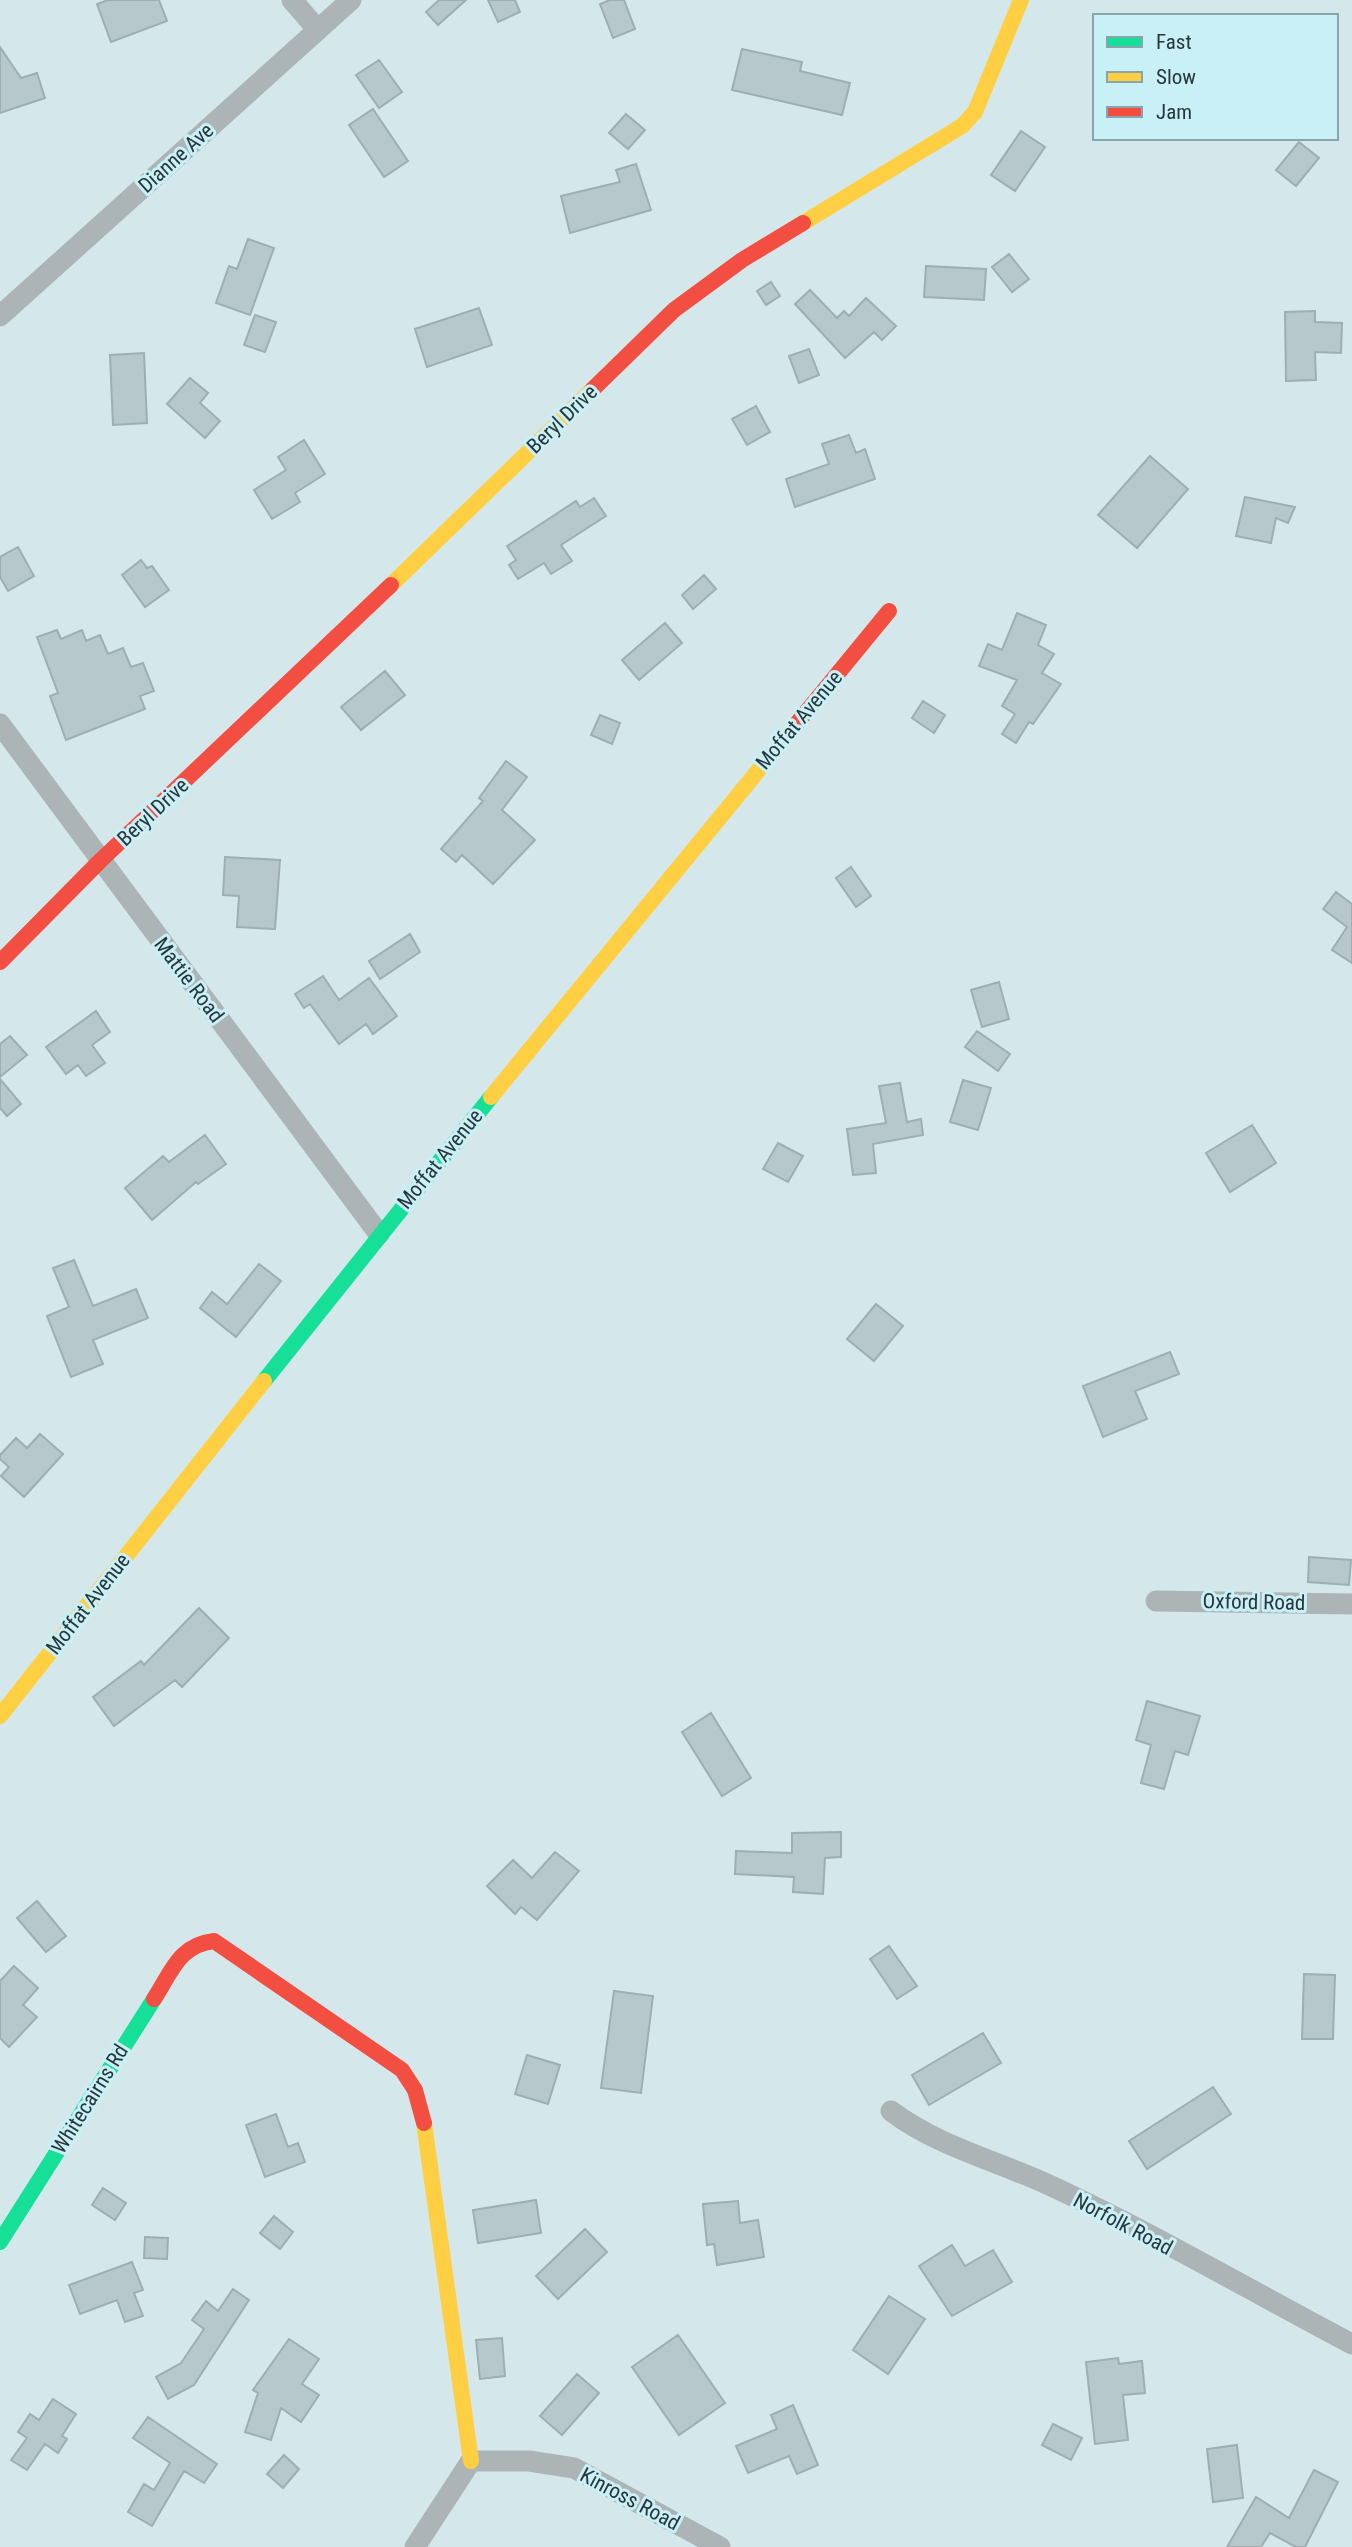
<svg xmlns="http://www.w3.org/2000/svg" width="1352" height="2547" viewBox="0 0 1352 2547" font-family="'Roboto Condensed',sans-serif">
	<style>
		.building { fill: #b6c8cc; stroke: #9eaeb1; stroke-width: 2 }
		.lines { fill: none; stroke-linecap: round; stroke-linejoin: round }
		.street { stroke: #acb4b6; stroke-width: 21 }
		.fast { stroke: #16e098; stroke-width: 16 }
		.slow { stroke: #ffcf43; stroke-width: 16 }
		.jam { stroke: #f24e42; stroke-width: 16 }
		.labels { text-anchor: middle; stroke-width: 6; stroke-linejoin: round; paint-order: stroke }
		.street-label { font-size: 21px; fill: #273639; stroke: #c9eff7 }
	</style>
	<rect width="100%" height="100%" fill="#d4e8ec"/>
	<!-- building -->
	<path class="building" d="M108 0H159L167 21 111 42 97 4Z
		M439 0H466L438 25 426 12Z
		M488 0H515L520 12 498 22Z
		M610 0H624L635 29 613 38 600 4Z
		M0 47 21 78 37 73 45 98 0 113Z
		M742 49 802 62 800 71 850 83 842 115 732 90Z
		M379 60 402 92 379 108 356 75Z
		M373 109 408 161 384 177 349 125Z
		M626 114 645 130 628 149 609 133Z
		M1021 131 1045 147 1015 191 991 175Z
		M1299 142 1319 158 1296 186 1276 170Z
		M636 164 651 210 570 233 561 196 620 182 616 170Z
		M248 239 274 248 250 315 216 303 229 266 237 269Z
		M1009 254 1029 279 1012 292 992 267Z
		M926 266 986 269 984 300 924 297Z
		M771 282 780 296 766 305 757 291Z
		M810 290 837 318 844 311 849 316 866 298 896 326 882 340 874 332 845 358 795 304Z
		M479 308 492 345 427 367 415 329Z
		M1315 311V322L1342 323 1341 353 1315 352 1316 380 1286 381 1285 312Z
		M255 315 276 322 265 352 244 345Z
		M809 349 819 375 799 383 789 356Z
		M144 353 147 423 113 425 110 355Z
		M190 378 208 393 200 403 220 421 205 438 167 404Z
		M756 406 770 432 747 445 732 419Z
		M849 435 856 453 865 449 875 479 795 507 786 479 829 464 822 444Z
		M304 440 325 474 295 493 300 502 272 519 254 490 286 470 278 457Z
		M1150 456 1188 489 1137 548 1098 515Z
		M1245 497 1295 507 1288 523 1276 518 1271 543 1236 536Z
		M594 498 606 516 561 545 572 561 551 574 544 563 518 579 509 565 516 560 507 546 576 501 580 507Z
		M18 547 34 576 8 591 0 577V557Z
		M141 560 147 568 152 566 169 590 145 607 122 575Z
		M704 575 716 589 693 609 682 595Z
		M1017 613 1046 625 1038 645 1054 654 1042 673 1061 684 1033 724 1029 722 1016 743 1002 734 1015 714 1002 706 1017 680 979 666 988 644 1002 650Z
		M665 623 682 643 639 680 622 660Z
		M57 630 61 639 82 630 86 641 100 635 108 654 123 648 131 667 143 663 154 691 140 696 145 709 66 740 50 696 58 693 37 637Z
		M385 671 405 695 361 730 341 707Z
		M923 701 945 715 934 733 912 718Z
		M600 715 620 723 612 744 591 735Z
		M506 761 527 777 502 810 535 840 493 884 462 855 456 862 441 849 483 801 479 798Z
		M225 857 280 860 275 929 237 927 239 896 223 895Z
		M851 867 871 896 856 907 836 878Z
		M1336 892 1352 904V963L1332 950 1347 927 1323 909Z
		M410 934 420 952 380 979 369 961Z
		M323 976 339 1000 369 978 397 1016 373 1034 366 1024 339 1044 310 1004 304 1008 295 994Z
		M999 982 1009 1019 982 1027 971 990Z
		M96 1011 110 1032 92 1045 105 1063 86 1076 78 1065 66 1074 46 1047Z
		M977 1031 1010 1054 998 1071 965 1047Z
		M10 1036 27 1055 0 1077V1044Z
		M0 1079 21 1104 7 1116 0 1108Z
		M963 1080 991 1088 978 1130 950 1122Z
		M900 1083 907 1122 921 1119 923 1135 873 1144 876 1173 853 1175 847 1129 886 1123 879 1086Z
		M1252 1125 1276 1163 1230 1192 1206 1153Z
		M205 1135 226 1164 198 1184 196 1182 152 1220 125 1188 163 1156 169 1162Z
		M778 1143 803 1156 788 1182 763 1169Z
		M74 1260 93 1306 136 1289 148 1318 93 1340 103 1364 71 1377 47 1316 69 1307 53 1268Z
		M259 1264 281 1281 236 1337 200 1308 212 1292 227 1304Z
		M876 1304 903 1326 874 1361 847 1339Z
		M1170 1352 1179 1374 1135 1391 1147 1419 1103 1437 1083 1386Z
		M40 1434 63 1454 24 1497 1 1476 9 1467 0 1459V1455L16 1438 27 1448Z
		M1309 1557 1351 1560 1349 1585 1308 1582Z
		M199 1608 229 1638 182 1687 175 1680 114 1726 93 1697 141 1661 144 1665Z
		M1147 1701 1200 1716 1188 1755 1175 1751 1164 1789 1141 1783 1151 1745 1136 1740Z
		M711 1713 751 1778 722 1796 682 1732Z
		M841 1832V1857L825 1858 823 1894 793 1892 794 1877 735 1874 736 1851 792 1853V1833Z
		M555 1852 579 1871 537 1920 521 1907 515 1914 487 1886 513 1860 532 1878Z
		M37 1901 66 1936 46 1952 17 1918Z
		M889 1946 917 1986 897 1999 870 1959Z
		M14 1966 38 1988 23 2005 37 2017 9 2047 0 2038V1981Z
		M1304 1974 1335 1975 1333 2039H1302Z
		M614 1991 653 1996 641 2093 601 2088Z
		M983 2033 1001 2063 929 2105 912 2075Z
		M527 2055 560 2065 548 2104 515 2094Z
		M1213 2087 1231 2114 1147 2169 1129 2141Z
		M276 2114 288 2147 298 2143 305 2162 265 2177 246 2125Z
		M103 2188 126 2203 115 2220 92 2205Z
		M536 2200 541 2233 478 2243 473 2210Z
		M738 2201 740 2223 758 2220 764 2257 717 2265 714 2244 707 2245 703 2204Z
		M274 2216 293 2232 280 2249 260 2233Z
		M585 2229 607 2252 558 2299 536 2276Z
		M145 2237 168 2238 167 2259 144 2258Z
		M952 2245 965 2266 993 2250 1012 2282 952 2316 919 2266Z
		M132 2262 143 2290 134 2293 143 2316 125 2322 117 2300 80 2314 69 2285Z
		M233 2289 249 2300 194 2385 168 2399 156 2377 181 2363 204 2329 192 2320 206 2301 218 2311Z
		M889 2296 925 2319 888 2374 853 2350Z
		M678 2335 725 2403 679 2435 632 2367Z
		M502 2338 505 2376 480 2379 476 2340Z
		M289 2339 319 2359 302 2384 319 2395 301 2422 281 2408 271 2440 245 2432 258 2393 253 2390Z
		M1118 2358 1119 2364 1142 2361 1145 2393 1123 2395 1128 2440 1095 2444 1086 2362Z
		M577 2374 599 2393 562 2435 540 2416Z
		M53 2399 76 2414 62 2436 67 2439 58 2453 45 2444 27 2470 11 2460 27 2438 18 2432 30 2414 39 2420Z
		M793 2405 818 2465 797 2474 789 2456 748 2473 736 2446 777 2429 771 2415Z
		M148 2417 217 2464 204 2483 184 2471 152 2526 128 2512 144 2484 154 2490 170 2463 133 2438Z
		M1053 2424 1082 2438 1071 2460 1042 2445Z
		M1237 2445 1243 2498 1213 2502 1207 2449Z
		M284 2455 299 2469 283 2488 267 2474Z
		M1314 2470 1338 2482 1305 2547H1296L1270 2533 1261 2547H1227L1256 2497 1289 2518Z"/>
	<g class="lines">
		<!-- street -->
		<path class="street" d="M292 0 318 30
			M0 316 351 0
			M0 724 379 1234
			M1156 1601 1352 1604
			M891 2111C939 2147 995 2160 1049 2185 1151 2232 1253 2292 1352 2344
			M415 2547 471 2461H529L574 2468 720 2547"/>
		<!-- fast -->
		<path class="fast" d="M264 1381 491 1097
			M0 2242 154 1999"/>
		<!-- slow -->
		<path class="slow" d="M803 223 962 126 975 112 1021 0
			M391 585 592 390
			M491 1097 798 722
			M0 1716 264 1381
			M424 2123 471 2461"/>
		<!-- jam -->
		<path class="jam" d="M592 390 674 310 742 260 803 223
			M798 722 889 611
			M0 962 100 861 391 585
			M154 1999C172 1971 179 1945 214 1941L402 2070 415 2090 424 2123"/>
	</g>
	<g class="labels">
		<!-- street labels -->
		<g class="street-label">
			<text transform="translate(176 158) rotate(-42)" y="7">Dianne Ave</text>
			<text transform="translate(562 419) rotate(-44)" y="7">Beryl Drive</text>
			<text transform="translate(799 720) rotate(-50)" y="7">Moffat Avenue</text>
			<text transform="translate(153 812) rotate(-43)" y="7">Beryl Drive</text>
			<text transform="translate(189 980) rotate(53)" y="7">Mattie Road</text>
			<text transform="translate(440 1159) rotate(-51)" y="7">Moffat Avenue</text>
			<text transform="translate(1254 1602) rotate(1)" y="7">Oxford Road</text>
			<text transform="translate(88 1604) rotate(-52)" y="7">Moffat Avenue</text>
			<text transform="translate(90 2099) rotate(-58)" y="7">Whitecairns Rd</text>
			<text transform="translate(1123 2224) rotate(28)" y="7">Norfolk Road</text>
			<text transform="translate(630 2499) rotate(28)" y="7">Kinross Road</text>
		</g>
	</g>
	<!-- legend -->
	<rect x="1093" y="14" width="245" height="126" fill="#c9eff7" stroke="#88a5ab" stroke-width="2"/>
	<rect x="1107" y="37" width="35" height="10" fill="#16e098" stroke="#88a5ab" stroke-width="2"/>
	<text x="1156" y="49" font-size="21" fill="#273639">Fast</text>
	<rect x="1107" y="72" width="35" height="10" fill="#ffcf43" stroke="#88a5ab" stroke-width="2"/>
	<text x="1156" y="84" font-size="21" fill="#273639">Slow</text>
	<rect x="1107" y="107" width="35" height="10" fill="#f24e42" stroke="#88a5ab" stroke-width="2"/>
	<text x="1156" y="119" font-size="21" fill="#273639">Jam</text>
</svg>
